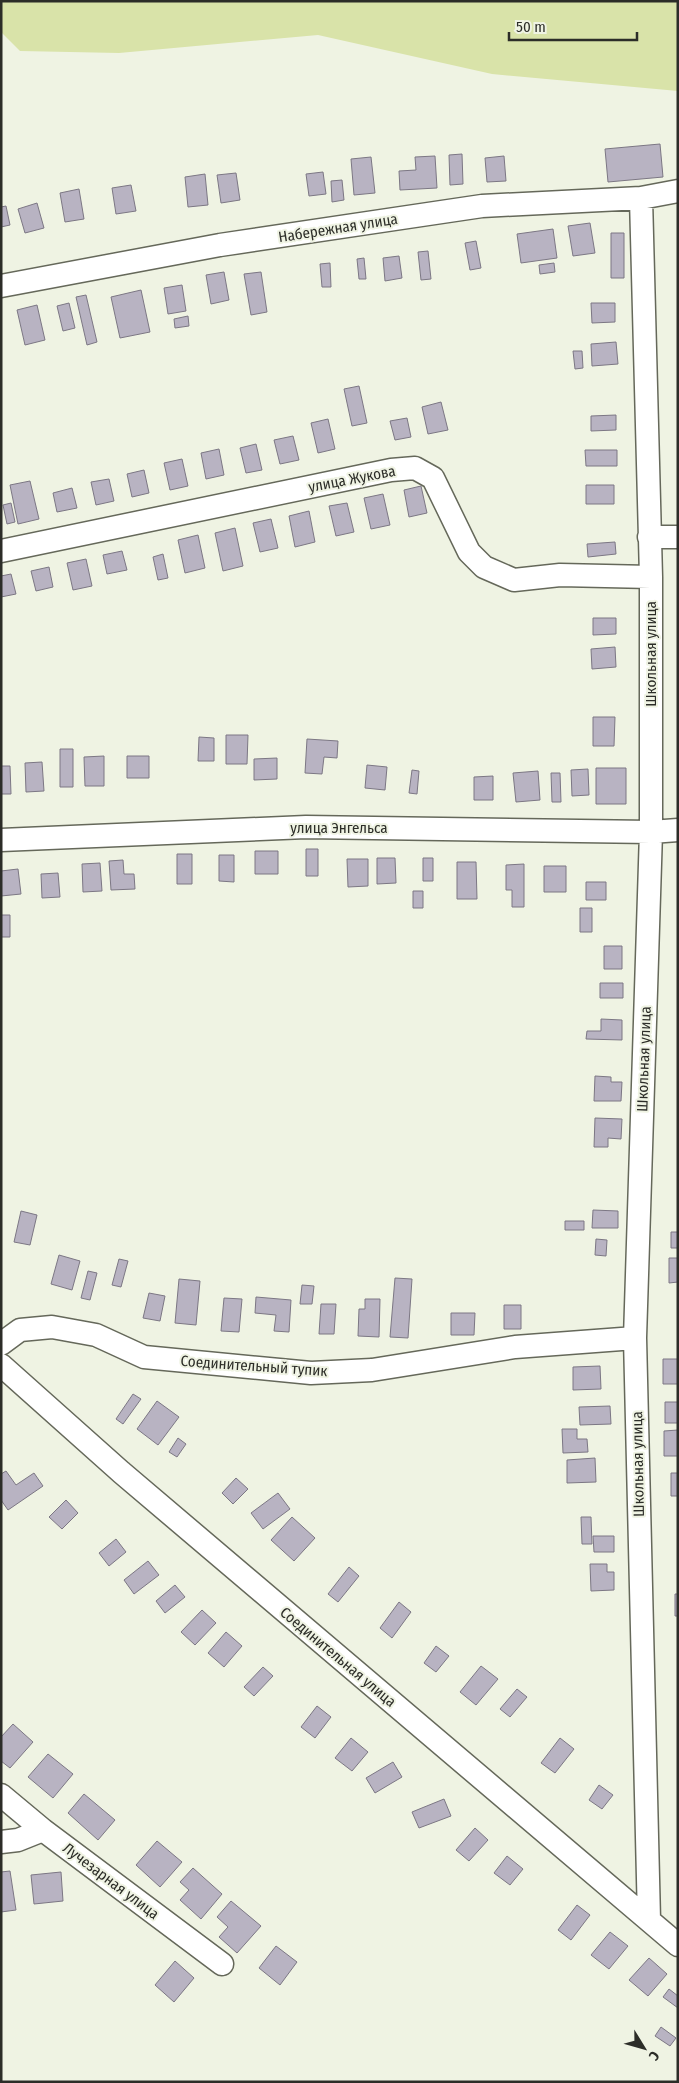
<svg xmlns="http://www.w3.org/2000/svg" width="679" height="2083" viewBox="0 0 679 2083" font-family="'Fira Sans Condensed',sans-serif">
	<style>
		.green { fill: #d9e3a9 }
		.building { fill: #b8b3c2; stroke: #7c7784 }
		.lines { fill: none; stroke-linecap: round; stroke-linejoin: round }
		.minor-casing { stroke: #65685a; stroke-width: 25 }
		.minor { stroke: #fff; stroke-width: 22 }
		.labels { text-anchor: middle; stroke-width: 4; stroke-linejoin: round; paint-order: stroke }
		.street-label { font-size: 15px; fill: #2c2d28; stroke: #eff3e3 }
	</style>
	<rect width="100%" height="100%" fill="#eff3e3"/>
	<!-- green -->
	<path class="green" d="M1 1H678V91L492 74 318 35 119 53 20 51 1 32Z"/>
	<!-- building -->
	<path class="building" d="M660 144 663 177 608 182 605 149Z
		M462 154 463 184 450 185 449 155Z
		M435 156 437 188 400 190 399 171 416 170 415 157Z
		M504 156 506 181 487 182 485 158Z
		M371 157 375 193 354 195 351 159Z
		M323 172 326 194 309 196 306 174Z
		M236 173 240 200 221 203 217 175Z
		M205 174 208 205 188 207 185 177Z
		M342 180 344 200 332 202 331 181Z
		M131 185 136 211 116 214 112 188Z
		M79 189 84 219 65 222 60 193Z
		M37 203 44 228 25 233 18 209Z
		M6 206 10 225 1 227V207Z
		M590 223 595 253 573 256 568 226Z
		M553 229 557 258 521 263 517 234Z
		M611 233H624V278H611Z
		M476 241 481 268 470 270 465 243Z
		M428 251 431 279 421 280 418 252Z
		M399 256 402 278 385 281 383 258Z
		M364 258 366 279H359L357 259Z
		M330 263 331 287H322L320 264Z
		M554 263 555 272 540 274 539 265Z
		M224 272 229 300 211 304 206 275Z
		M261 272 267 312 251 315 244 274Z
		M182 285 186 311 168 314 164 288Z
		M141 290 150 332 120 338 111 297Z
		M86 295 97 342 87 345 76 297Z
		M69 303 75 328 63 331 57 306Z
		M591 303H615V322L592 323Z
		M37 305 45 340 25 345 17 310Z
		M188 316 189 326 175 328 174 319Z
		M616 342 618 364 592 366 591 344Z
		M573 351H582L583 368 575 369Z
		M359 386 367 423 352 426 344 389Z
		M441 402 448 430 428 434 422 407Z
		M616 415V430L591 431V416Z
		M407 418 411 437 395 440 390 421Z
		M328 419 335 449 318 453 311 423Z
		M293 436 299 460 280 464 274 440Z
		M256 444 262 470 246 473 240 448Z
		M219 449 224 475 206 479 201 453Z
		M585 450H617V466H586Z
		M182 459 188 486 170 490 164 463Z
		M144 470 149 493 132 497 127 474Z
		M109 479 114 501 96 505 91 482Z
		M30 481 39 519 18 524 10 485Z
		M586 485H614V504H586Z
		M421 486 427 513 409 517 404 490Z
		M72 488 77 508 57 512 53 493Z
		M383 494 390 525 371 529 364 498Z
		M11 503 15 522 7 524 3 505Z
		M347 503 354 532 336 536 329 506Z
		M309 511 315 542 295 547 289 516Z
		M271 519 278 548 260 552 253 523Z
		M235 528 243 566 223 571 215 533Z
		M198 535 205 568 185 573 178 540Z
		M615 542 616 554 588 557 587 544Z
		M122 551 127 570 107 574 103 555Z
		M163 554 168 578 158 580 153 557Z
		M86 559 92 586 73 590 67 563Z
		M49 567 53 587 36 591 31 571Z
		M11 574 16 594 1 597V576Z
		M593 618H616V634L593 635Z
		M615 647 616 667 592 669 591 649Z
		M593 717H615L614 746H593Z
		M226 735H248L247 764H226Z
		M199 737 214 738V761H198Z
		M307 739 338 741 337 758 324 757 322 774 305 773Z
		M60 749H73V787H60Z
		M104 756V786H85L84 757Z
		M127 756H149V778H127Z
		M277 758V779L254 780V759Z
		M42 762 44 791 26 792 25 763Z
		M367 765 387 767 385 790 365 788Z
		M1 766H10L11 794H1Z
		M596 768H626V804H596Z
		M588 769 589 795 572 796 571 770Z
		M412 770 419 771 417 794 409 793Z
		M538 771 540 800 516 802 513 773Z
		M551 773H560L561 802H552Z
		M493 776V800H474V777Z
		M306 849H318V876H306Z
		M255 851H278V874H255Z
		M177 854H192V884H177Z
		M219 855H234V882L219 881Z
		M377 858H395L396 883 377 884Z
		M423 858H433V881H423Z
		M347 859H368V886L348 887Z
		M123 860 124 874H134L135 889 111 890 109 861Z
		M457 862H476L477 899H457Z
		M100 863 102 891 83 892 82 864Z
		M524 864V907H512V890H506V865Z
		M544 866H566V892H544Z
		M18 869 21 894 1 896V871Z
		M58 873 60 897 42 898 41 874Z
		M586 882H606V900H586Z
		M413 891H423V908H413Z
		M580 908H592V932H580Z
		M1 915H10V937H1Z
		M604 946H622V969H604Z
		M600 983H623V998H600Z
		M601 1019 622 1020V1040L586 1039 587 1031H601Z
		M595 1076 611 1077V1082H622L621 1101H594Z
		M595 1118 622 1119 621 1139 608 1138V1147H594Z
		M593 1210 618 1211V1228H592Z
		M21 1211 37 1215 30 1245 14 1242Z
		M565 1221H584V1230H565Z
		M671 1232H678V1248H671Z
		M596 1239 607 1240 606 1256 595 1255Z
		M59 1255 80 1261 72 1290 51 1284Z
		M669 1258H678V1282L669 1283Z
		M119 1259 128 1261 121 1287 112 1285Z
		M88 1271 97 1273 90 1300 81 1298Z
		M395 1278 412 1279 408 1338 390 1337Z
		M179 1279 200 1281 196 1325 175 1323Z
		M302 1285 314 1286 312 1304H300Z
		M149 1293 165 1296 160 1321 143 1318Z
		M256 1297 291 1300 289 1332 274 1331 276 1315 255 1313Z
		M224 1298 242 1299 239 1332 221 1331Z
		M365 1299H380L379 1337 358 1336 359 1309H365Z
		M321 1304H336L334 1334H319Z
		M504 1305H521V1329H504Z
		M451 1313H475L474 1335H451Z
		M663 1359H678V1384H663Z
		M600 1366 601 1389 573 1390V1367Z
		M133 1394 141 1399 123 1424 116 1419Z
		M157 1401 179 1417 158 1445 137 1429Z
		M665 1402H678V1423H665Z
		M610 1406 611 1424 580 1425 579 1407Z
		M562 1429H577V1439H587L588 1452 563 1453Z
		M678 1430V1456H664V1431Z
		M178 1438 186 1444 177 1457 169 1452Z
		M595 1458 596 1482 567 1483V1460Z
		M6 1471 16 1485 34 1473 43 1486 8 1510 1 1500V1474Z
		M671 1473H678V1496H671Z
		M236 1478 248 1489 233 1504 222 1493Z
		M278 1493 290 1509 263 1529 251 1513Z
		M66 1500 78 1513 62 1529 49 1517Z
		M292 1517 315 1538 294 1561 271 1540Z
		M581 1517H591L592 1544H582Z
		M593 1536H614V1552H594Z
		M116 1539 126 1552 109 1566 99 1553Z
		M148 1561 159 1575 134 1594 124 1580Z
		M590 1564H607V1572H614V1590L591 1591Z
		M349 1567 359 1576 338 1602 328 1594Z
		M175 1585 185 1597 165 1613 156 1601Z
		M675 1594H678V1616H675Z
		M399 1602 411 1612 392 1638 380 1628Z
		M202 1610 216 1623 195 1645 181 1632Z
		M226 1632 242 1646 224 1667 208 1653Z
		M436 1646 449 1656 436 1672 424 1663Z
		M481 1666 498 1679 476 1705 460 1692Z
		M263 1667 273 1676 254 1696 244 1687Z
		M517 1689 527 1697 510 1717 500 1709Z
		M317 1706 331 1717 315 1738 301 1727Z
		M13 1724 33 1742 10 1768 1 1761V1737Z
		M351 1738 368 1752 352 1771 335 1758Z
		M560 1738 574 1749 555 1773 541 1763Z
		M48 1754 73 1774 53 1798 28 1777Z
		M393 1762 402 1777 375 1793 366 1778Z
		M599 1785 613 1795 602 1809 589 1800Z
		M84 1794 115 1820 98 1840 68 1813Z
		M444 1799 451 1816 419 1828 412 1812Z
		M475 1828 488 1840 469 1861 456 1850Z
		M157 1841 182 1862 160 1887 136 1865Z
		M507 1856 523 1869 510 1885 494 1873Z
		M193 1868 222 1894 201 1919 180 1900 189 1890 180 1882Z
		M10 1871 16 1910 1 1912V1872Z
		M61 1872 63 1901 34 1904 31 1875Z
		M231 1901 261 1926 237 1953 219 1937 228 1927 217 1917Z
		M577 1905 590 1915 571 1940 558 1930Z
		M610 1932 628 1946 609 1969 591 1955Z
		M276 1946 297 1962 280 1985 259 1968Z
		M649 1958 667 1974 648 1996 629 1980Z
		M175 1961 194 1978 174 2002 155 1985Z
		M669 1989 678 1996V2008L663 1997Z
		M661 2027 676 2038 670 2046 655 2036Z"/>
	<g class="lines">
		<!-- minor casing -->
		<g class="minor-casing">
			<path id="minor" d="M641 198 651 577V832L635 1338 649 1920
				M1 286 220 245 482 206 641 198 678 191
				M649 537H678
				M1 551 391 470 415 468 433 478 469 552 484 567 514 580 560 575 651 577
				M1 840 306 827 651 832 678 830
				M1 1344 20 1330 52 1327 96 1335 144 1357 311 1373 372 1370 515 1347 635 1338
				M1 1365 121 1472 678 1945
				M1 1795 43 1830 222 1964
				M1 1842 18 1840 43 1830"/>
		</g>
		<!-- minor -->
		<use href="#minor" class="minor"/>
	</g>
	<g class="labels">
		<!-- street labels -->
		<g class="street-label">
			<text transform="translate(338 228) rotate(-9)" y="5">Набережная улица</text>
			<text transform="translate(352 479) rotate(-11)" y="5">улица Жукова</text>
			<text transform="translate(651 654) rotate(-90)" y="5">Школьная улица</text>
			<text x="339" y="833">улица Энгельса</text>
			<text transform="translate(644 1059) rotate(-88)" y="5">Школьная улица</text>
			<text transform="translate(254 1366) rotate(4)" y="5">Соединительный тупик</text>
			<text transform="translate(638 1464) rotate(-91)" y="5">Школьная улица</text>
			<text transform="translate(338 1657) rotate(40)" y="5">Соединительная улица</text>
			<text transform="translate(111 1881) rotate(37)" y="5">Лучезарная улица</text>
		</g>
	</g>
	<!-- border -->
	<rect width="679" height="2083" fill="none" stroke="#2c2d28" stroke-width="5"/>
	<!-- north arrow -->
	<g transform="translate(644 2048) rotate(127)" stroke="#eff3e3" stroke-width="4" paint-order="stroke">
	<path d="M0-4L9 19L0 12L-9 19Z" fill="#2c2d28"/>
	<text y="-8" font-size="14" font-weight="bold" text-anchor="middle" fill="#2c2d28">С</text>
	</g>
	<!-- scale -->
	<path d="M509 32v8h128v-8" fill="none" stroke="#2c2d28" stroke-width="2.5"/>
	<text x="516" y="32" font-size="15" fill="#2c2d28" stroke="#eff3e3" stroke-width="4" paint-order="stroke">50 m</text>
</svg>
